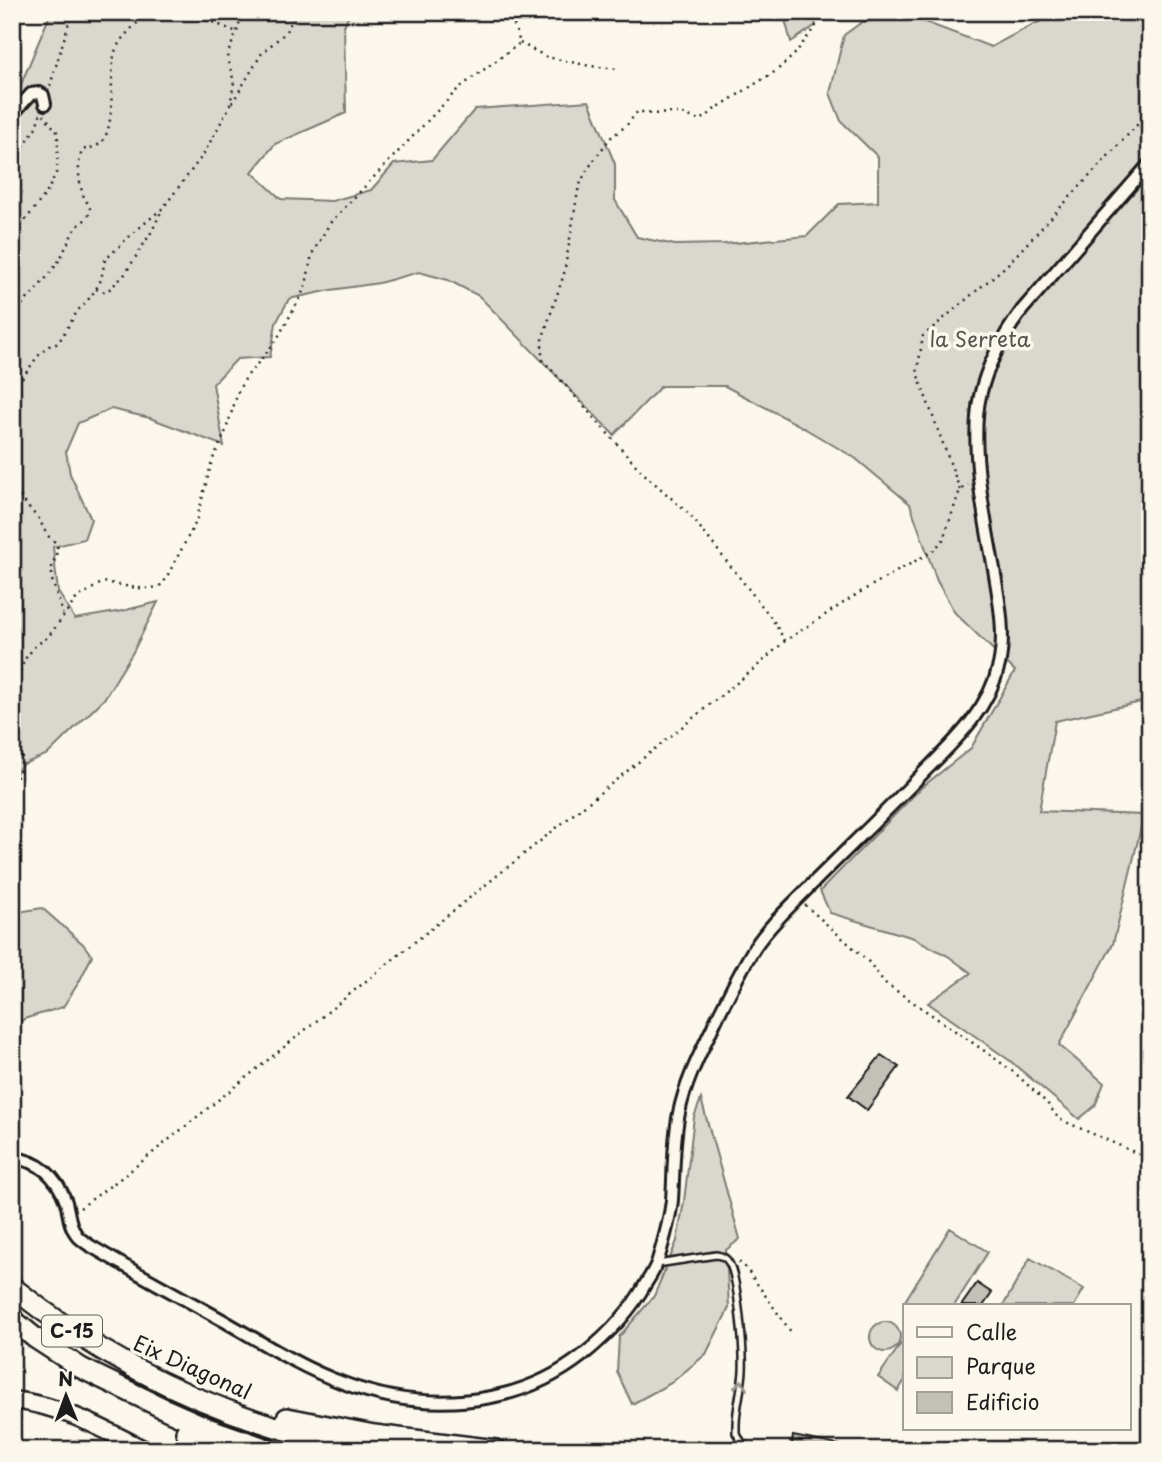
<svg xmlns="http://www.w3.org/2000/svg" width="1162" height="1462" viewBox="0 0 1162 1462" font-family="'Playpen Sans',sans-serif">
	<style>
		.green { fill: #dad7ce; stroke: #7b7a75; stroke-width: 2 }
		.building { fill: #c3c0b8; stroke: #1c1c1c; stroke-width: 2 }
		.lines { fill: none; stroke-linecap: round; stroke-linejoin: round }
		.lane-casing { stroke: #1c1c1c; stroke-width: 10 }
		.street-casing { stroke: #1c1c1c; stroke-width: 16 }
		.secondary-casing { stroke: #1c1c1c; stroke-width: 21 }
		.highway-casing { stroke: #1c1c1c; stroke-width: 24 }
		.path { stroke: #1c1c1c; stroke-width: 2.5; stroke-dasharray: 2 5; stroke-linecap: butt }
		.lane { stroke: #fbf7ec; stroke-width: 5 }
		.street { stroke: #fbf7ec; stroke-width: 10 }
		.secondary { stroke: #fbf7ec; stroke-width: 16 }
		.highway { stroke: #fbf7ec; stroke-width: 19 }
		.oneway { stroke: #97948e }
		.labels { text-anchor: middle; stroke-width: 7; stroke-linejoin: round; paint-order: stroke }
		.shield { fill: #fbf7ec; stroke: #5f5e5a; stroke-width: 2 }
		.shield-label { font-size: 19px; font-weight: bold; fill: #1c1c1c }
		.park-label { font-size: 21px; fill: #555451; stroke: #fbf7ec }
		.street-label { font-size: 21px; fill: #1c1c1c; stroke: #fbf7ec }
	</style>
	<rect width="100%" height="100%" fill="#fbf7ec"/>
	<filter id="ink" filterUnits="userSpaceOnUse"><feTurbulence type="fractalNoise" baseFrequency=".0143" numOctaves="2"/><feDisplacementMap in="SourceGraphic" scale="14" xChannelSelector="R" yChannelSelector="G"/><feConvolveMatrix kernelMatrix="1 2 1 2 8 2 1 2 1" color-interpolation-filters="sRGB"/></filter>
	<g filter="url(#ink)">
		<!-- green -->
		<path class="green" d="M51 12H350L344 26 346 113 275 144 252 172 281 199 332 201 371 190 394 164 432 160 475 109 589 101 615 164V200L637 237 675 245 724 244 807 236 839 204 878 202V157L841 121 830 93 844 35 862 22 909 16 991 47 1032 25 1062 12H1150V692L1141 702 1055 721 1039 811 1144 815 1113 944 1059 1045 1104 1083 1095 1106 1079 1119 1009 1060 928 1003 971 973 948 956 914 938 830 913 820 891 921 788 971 748 1015 671 955 613 937 581 910 504 855 458 797 424 725 386H661L614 435 479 296 448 280 419 272 379 283 331 290 289 299 276 323 270 357 237 359 213 384 224 446 150 418 111 409 78 423 66 451 70 474 91 519 84 539 53 547 58 592 75 619 122 611 158 602 133 652 104 699 48 754 21 765 12 780V106Z
			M783 12H811L816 25 791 42Z
			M42 908 83 944 92 956 79 982 63 1007 24 1019 12 1029V913Z
			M701 1099 740 1239 726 1250 729 1308 706 1354 671 1383 632 1404 617 1372 619 1337 654 1296 677 1241 684 1201 694 1117Z
			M950 1228 988 1252 954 1306H913L905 1301Z
			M1030 1258 1084 1289 1074 1306H1003Z
			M870 1337a15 15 0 1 1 30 0a15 15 0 1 1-30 0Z
			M905 1338V1380L898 1391 878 1377Z"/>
		<!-- building -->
		<path class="building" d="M881 1055 899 1067 867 1110 848 1096Z
			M977 1283 992 1293 983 1306H961Z
			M793 1436 839 1445 838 1450H791Z"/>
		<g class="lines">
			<!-- lane casing -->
			<g class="lane-casing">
				<path id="lane" d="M657 1264 716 1255C722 1256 726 1257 729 1263 738 1276 744 1353 743 1371 742 1389 736 1407 736 1425V1433L747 1450"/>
			</g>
			<!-- street casing -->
			<g class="street-casing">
				<path id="street" d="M12 115 31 94 39 93 43 95 45 104
					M12 1158C39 1160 57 1177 66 1202 69 1213 69 1225 76 1234 79 1239 85 1242 89 1245 134 1272 181 1297 226 1322 264 1344 302 1368 343 1383 422 1413 515 1409 583 1355 609 1334 630 1312 646 1283 651 1275 656 1268 658 1260 664 1240 670 1220 672 1200 674 1171 673 1142 679 1113 686 1079 703 1048 718 1016 730 993 741 969 755 947 771 923 794 903 814 882 851 845 889 809 925 771 956 740 989 709 999 665 1006 634 999 600 994 569 985 521 969 444 980 396 987 364 1003 336 1022 310L1150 163"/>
			</g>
			<!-- secondary casing -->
			<g class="secondary-casing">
				<path id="secondary" d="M12 1400C60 1405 102 1428 145 1450"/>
			</g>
			<!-- highway casing -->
			<g class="highway-casing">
				<path id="highway" d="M12 1287C117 1371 239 1426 371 1450
					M12 1319 35 1338 81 1368 167 1410 210 1429 270 1450
					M287 1418 374 1435 496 1450
					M186 1432 226 1450"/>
			</g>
			<!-- path -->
			<path class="path" d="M187 12 237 32
				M520 43 547 57 590 66 619 69
				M50 86 72 12
				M232 103 262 53 285 33 297 12
				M12 164 36 127 41 112
				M12 245 21 226 47 192 57 171 58 133 44 115
				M96 289 105 292C112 288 116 282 123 277L152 231 161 212
				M12 315C29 298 45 281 58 262 65 251 69 238 76 228 80 223 89 218 90 212 91 206 86 202 84 197 79 186 76 160 83 150 88 148 94 148 98 145 119 132 107 72 116 49 123 34 137 24 149 12
				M12 388 19 383 37 357 49 346 56 344 60 340 78 310 85 304 96 289 101 280 105 260 133 233 163 208 203 155 230 106 234 82 227 55 237 32 242 12
				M12 485 31 511 38 517 47 535 56 543 58 549 52 567V580L63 614
				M960 490 917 373 923 336 1007 265 1150 111
				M785 641 773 620 690 515 641 471 542 359V340L564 274 578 191 581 182 587 170 610 138 626 126 638 111 651 114 680 113 700 120 706 117 715 109 776 71 794 55 818 23
				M12 705 14 686 25 659 35 646 48 637 77 598 103 582C122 584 147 594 163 584L196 522 212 461 225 433 239 389 247 376 268 351 277 339 299 300 306 285 312 254 330 223 459 88 520 43 510 12
				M12 715 22 758V766L12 787
				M805 905 867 960 885 983 989 1054 1016 1074 1047 1103 1059 1119 1150 1159
				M80 1208 125 1175 754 669 785 641 862 591 933 551 943 540 960 490 968 485
				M739 1262 746 1268 791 1332"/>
			<!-- lane -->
			<use href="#lane" class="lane"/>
			<!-- street -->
			<use href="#street" class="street"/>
			<!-- secondary -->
			<use href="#secondary" class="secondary"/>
			<!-- highway -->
			<use href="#highway" class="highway"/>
		</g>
		<!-- one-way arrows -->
		<defs><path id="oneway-chevron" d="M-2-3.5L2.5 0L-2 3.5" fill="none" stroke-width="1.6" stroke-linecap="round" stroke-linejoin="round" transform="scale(1.75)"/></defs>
		<use class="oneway" href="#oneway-chevron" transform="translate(741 1385) rotate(-81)"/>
	</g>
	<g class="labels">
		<!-- shield labels -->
		<rect class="shield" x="42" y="1315.5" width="60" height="31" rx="5"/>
		<g class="shield-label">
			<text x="72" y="1338">C-15</text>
		</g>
		<!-- park labels -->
		<g class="park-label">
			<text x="980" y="347">la Serreta</text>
		</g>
		<!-- street labels -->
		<g class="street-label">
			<text transform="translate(192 1368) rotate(24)" y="7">Eix Diagonal</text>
		</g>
	</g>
	<!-- margin -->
	<rect width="1162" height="1462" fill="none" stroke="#fbf7ec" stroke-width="42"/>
	<rect x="21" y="21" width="1120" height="1420" fill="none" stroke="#1c1c1c" stroke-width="2.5" filter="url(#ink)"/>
	<!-- legend -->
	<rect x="903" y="1304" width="228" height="126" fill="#fbf7ec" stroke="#a29f99" stroke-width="2"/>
	<rect x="917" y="1327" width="35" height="10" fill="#fbf7ec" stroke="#a29f99" stroke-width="2"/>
	<text x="966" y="1340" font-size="21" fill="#1c1c1c">Calle</text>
	<rect x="917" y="1357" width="35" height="21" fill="#dad7ce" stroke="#a29f99" stroke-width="2"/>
	<text x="966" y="1374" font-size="21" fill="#1c1c1c">Parque</text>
	<rect x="917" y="1392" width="35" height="21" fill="#c3c0b8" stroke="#a29f99" stroke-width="2"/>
	<text x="966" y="1410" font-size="21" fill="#1c1c1c">Edificio</text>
	<!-- north arrow -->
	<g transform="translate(66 1396) rotate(359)" stroke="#fbf7ec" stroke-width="5" paint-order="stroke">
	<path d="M0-5L12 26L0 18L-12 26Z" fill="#1c1c1c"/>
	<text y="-10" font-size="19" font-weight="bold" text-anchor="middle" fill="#1c1c1c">N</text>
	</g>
</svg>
